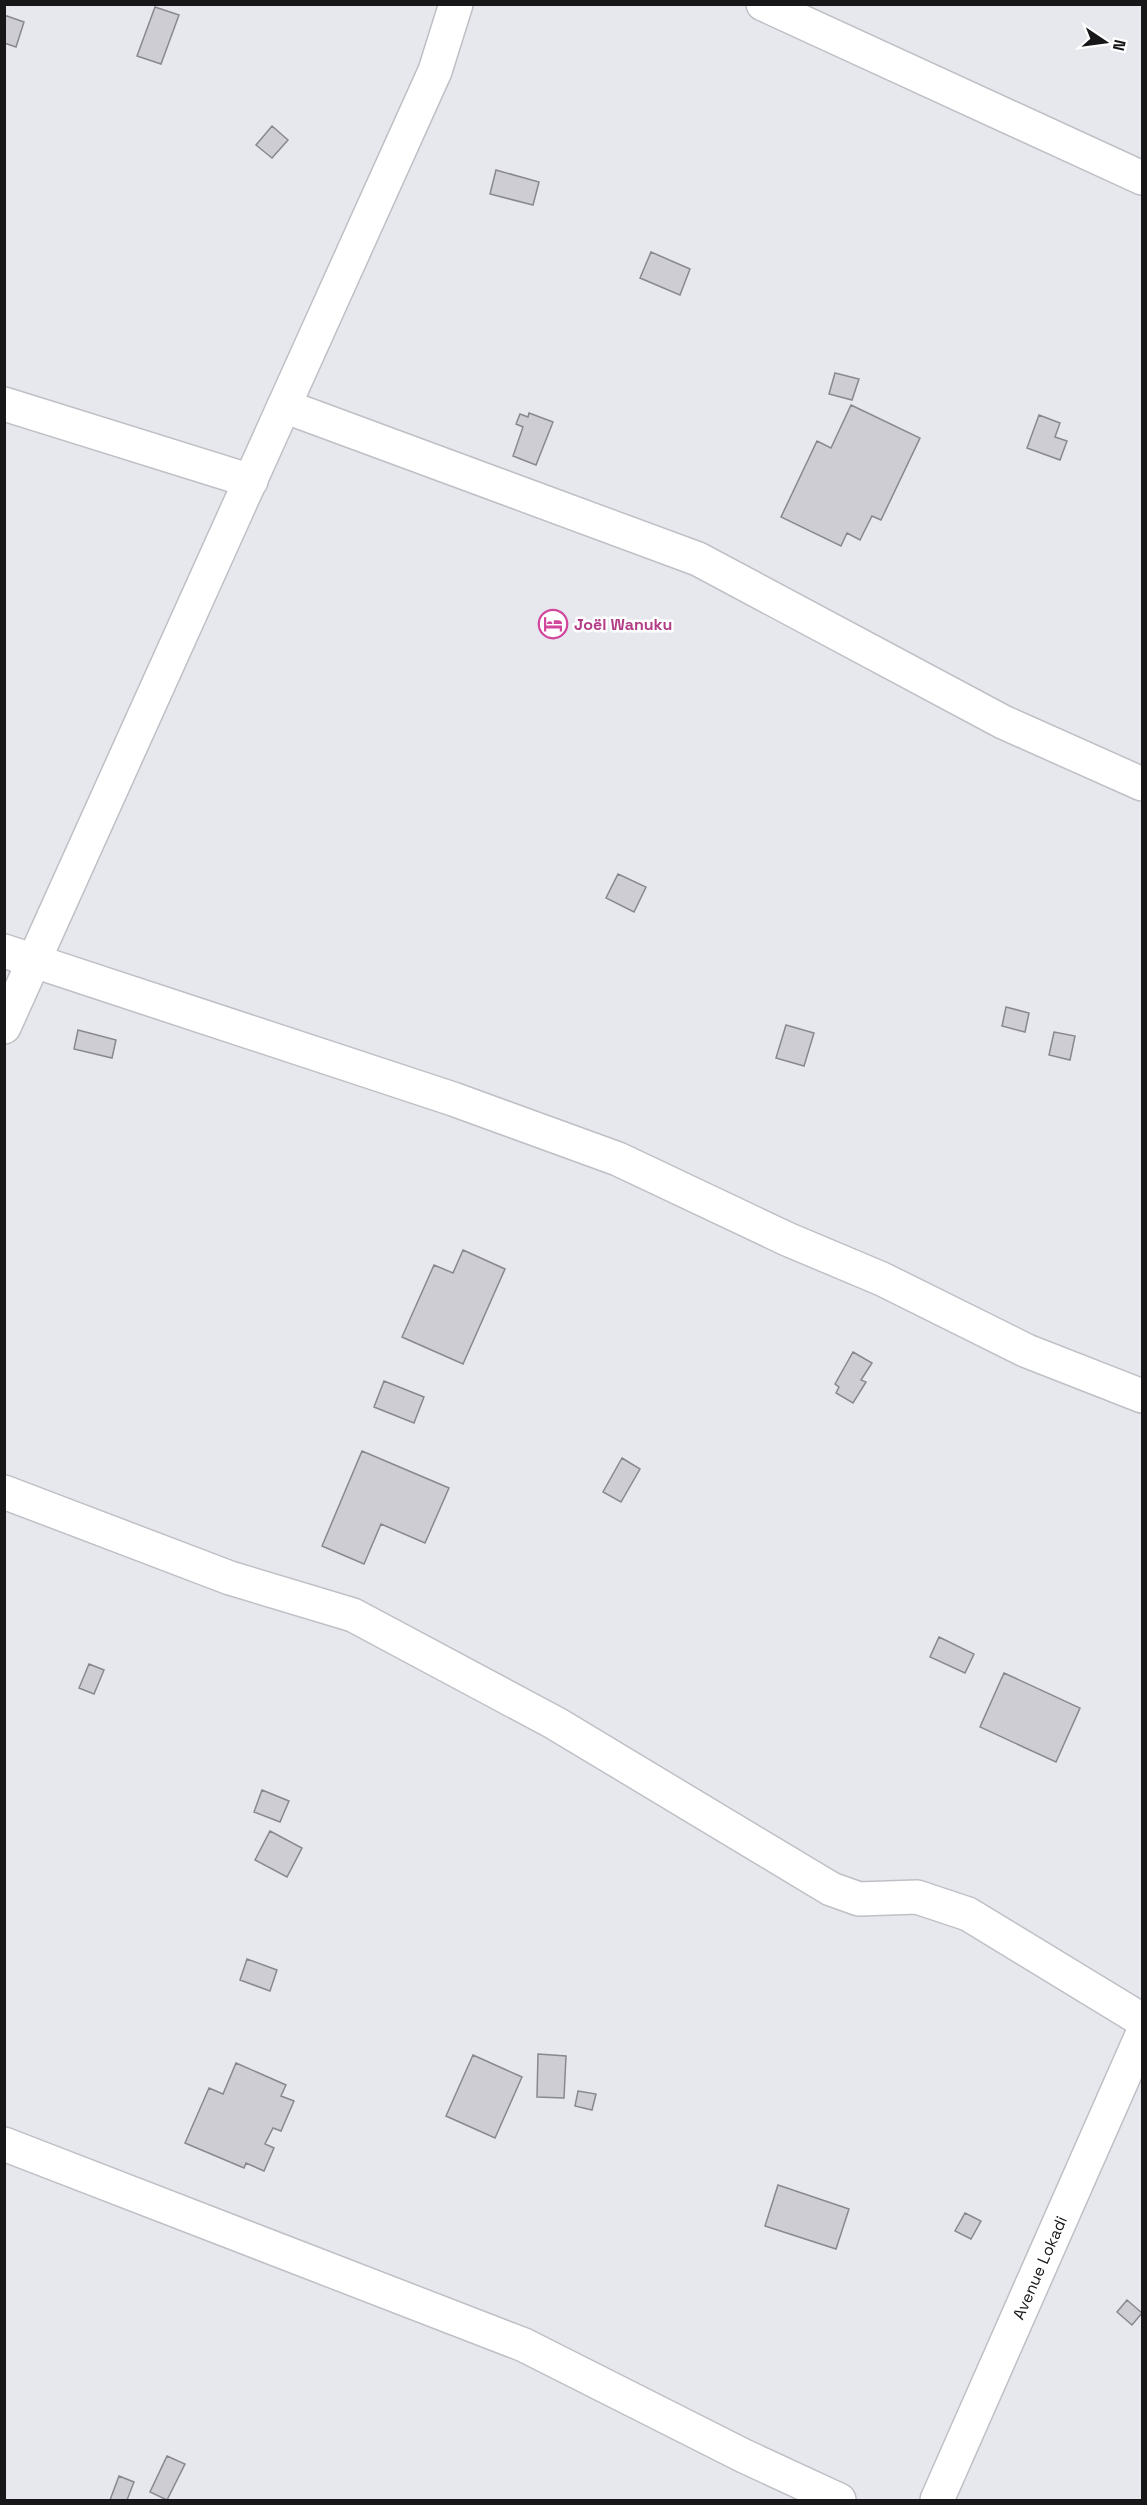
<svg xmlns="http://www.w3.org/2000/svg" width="1147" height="2505" viewBox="0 0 1147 2505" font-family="'Space Grotesk',sans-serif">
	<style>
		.building { fill: #cdcdd3; stroke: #88898e; stroke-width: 1.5 }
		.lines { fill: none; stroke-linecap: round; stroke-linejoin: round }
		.street-casing { stroke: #bec0c6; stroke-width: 36 }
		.street { stroke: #fff; stroke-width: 33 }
		.labels { text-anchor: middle; stroke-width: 5; stroke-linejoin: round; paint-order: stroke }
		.hotel-label { font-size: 16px; font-weight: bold; fill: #b23c85; stroke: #fff; text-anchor: start }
		.street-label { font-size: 16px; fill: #171719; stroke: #fff }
	</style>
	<rect width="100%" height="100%" fill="#e6e8ee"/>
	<!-- building -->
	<path class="building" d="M155 7 179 15 161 64 137 56Z
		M4 15 24 22 16 47 4 43Z
		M272 126 288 140 272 158 256 145Z
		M496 170 539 182 533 205 490 194Z
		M651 252 690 269 680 295 640 278Z
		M835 373 859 379 852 400 829 394Z
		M851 405 920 438 881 520 872 516 860 540 847 533 841 546 781 517 817 441 831 448Z
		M529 413 553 422 536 465 513 456 523 427 516 424 520 414 528 417Z
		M1039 415 1060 423 1055 437 1067 441 1060 460 1027 448Z
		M618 874 646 887 634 912 606 898Z
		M1006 1007 1029 1013 1025 1032 1002 1026Z
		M786 1025 814 1033 804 1066 776 1058Z
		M78 1030 116 1040 112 1058 74 1049Z
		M1054 1032 1075 1036 1070 1060 1049 1055Z
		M463 1250 505 1269 463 1364 402 1337 434 1265 453 1273Z
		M853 1352 872 1363 861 1380 866 1382 853 1403 836 1393 839 1387 835 1384Z
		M384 1381 424 1397 414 1423 374 1407Z
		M362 1451 449 1488 425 1543 381 1524 364 1564 322 1546Z
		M622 1458 640 1469 621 1502 603 1492Z
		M939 1637 974 1654 965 1673 930 1657Z
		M89 1664 104 1670 94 1694 79 1688Z
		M1004 1673 1080 1708 1056 1762 980 1727Z
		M262 1790 289 1801 280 1822 254 1812Z
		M270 1831 302 1848 287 1877 255 1860Z
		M247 1959 277 1970 270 1991 240 1980Z
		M538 2054 566 2056 564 2098 537 2097Z
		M473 2055 522 2077 495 2138 446 2116Z
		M236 2063 286 2085 281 2096 294 2101 281 2131 273 2128 265 2144 274 2148 264 2171 246 2163 244 2168 185 2143 209 2088 223 2094Z
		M578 2091 596 2094 592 2110 575 2106Z
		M778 2185 849 2209 836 2249 765 2226Z
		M965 2213 981 2221 971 2239 955 2231Z
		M1127 2300 1142 2313 1132 2325 1117 2312Z
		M167 2456 185 2464 167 2500 150 2492Z
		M119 2476 134 2482 127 2500H110Z"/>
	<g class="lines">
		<!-- street casing -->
		<g class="street-casing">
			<g id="street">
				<path d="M763 4 1142 178"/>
				<path d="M4 404 251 481"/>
				<path d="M284 406 698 559 1003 722 1142 784"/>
				<path d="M4 951 453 1099 618 1159 787 1239 882 1279 1027 1351 1142 1396"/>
				<path d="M4 1027 435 71 456 4"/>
				<path d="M4 1492 230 1578 353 1615 555 1723 831 1889 859 1899 917 1897 968 1914 1142 2020"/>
				<path d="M4 2144 524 2345 744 2456 839 2500"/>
				<path id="s1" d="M937 2500 1142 2035"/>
			</g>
		</g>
		<!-- street -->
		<use href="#street" class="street"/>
	</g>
	<!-- icons -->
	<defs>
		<g id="hotel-ring" transform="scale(1.5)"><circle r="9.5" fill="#fff" stroke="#d1479c" stroke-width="1.5"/><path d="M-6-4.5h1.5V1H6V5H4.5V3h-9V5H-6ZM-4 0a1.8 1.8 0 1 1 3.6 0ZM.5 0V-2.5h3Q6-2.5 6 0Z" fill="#d1479c"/></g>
	</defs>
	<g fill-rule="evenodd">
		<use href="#hotel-ring" x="553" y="624"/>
	</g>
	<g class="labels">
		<!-- hotel labels -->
		<g class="hotel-label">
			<text x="574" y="630">Joël Wanuku</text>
		</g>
		<!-- street labels -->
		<g class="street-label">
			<text dy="6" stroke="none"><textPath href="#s1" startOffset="254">Avenue Lokadi</textPath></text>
		</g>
	</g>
	<!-- border -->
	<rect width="1147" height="2505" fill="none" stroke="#171719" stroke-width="12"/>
	<!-- north arrow -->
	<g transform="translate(1105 42) rotate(103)" stroke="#ffffff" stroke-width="4.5" paint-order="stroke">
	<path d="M0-4.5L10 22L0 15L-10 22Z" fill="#171719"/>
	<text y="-9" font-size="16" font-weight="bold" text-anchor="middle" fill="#171719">N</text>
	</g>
</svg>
